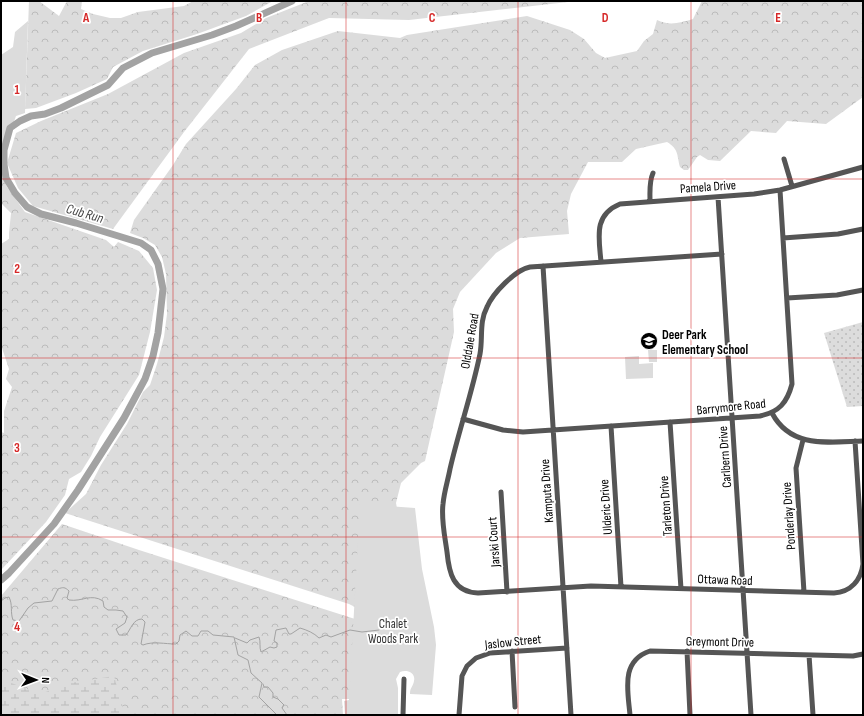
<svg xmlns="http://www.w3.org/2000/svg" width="864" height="716" viewBox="0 0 864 716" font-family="'Sofia Sans Condensed',sans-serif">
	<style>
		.grass { fill: url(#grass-dots) }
		.forest { fill: url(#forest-crowns) }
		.wetland { fill: url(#wetland-marsh) }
		.green { fill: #dcdcdc }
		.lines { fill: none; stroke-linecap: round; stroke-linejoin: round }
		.stream { stroke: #a3a3a3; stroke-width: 1 }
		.river { stroke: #a3a3a3; stroke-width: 7 }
		.minor { stroke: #555; stroke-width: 5 }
		.grid { fill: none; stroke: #d62828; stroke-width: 1; stroke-opacity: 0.55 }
		.labels { text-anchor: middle; stroke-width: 3.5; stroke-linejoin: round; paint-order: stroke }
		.street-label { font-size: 13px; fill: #000; stroke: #fff }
		.poi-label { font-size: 13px; font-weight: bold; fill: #000; stroke: #fff; text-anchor: start }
		.park-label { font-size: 13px; fill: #333; stroke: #fff }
		.water-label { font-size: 14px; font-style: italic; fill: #444; stroke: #fff }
		.grid-label { font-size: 13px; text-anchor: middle; font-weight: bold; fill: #d62828; stroke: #fff; stroke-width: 3.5; stroke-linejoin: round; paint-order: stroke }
	</style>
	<defs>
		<pattern id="grass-dots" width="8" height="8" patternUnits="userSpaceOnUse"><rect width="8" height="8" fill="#dcdcdc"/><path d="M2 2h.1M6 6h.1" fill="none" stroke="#bbb" stroke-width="1.8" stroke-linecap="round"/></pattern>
		<pattern id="forest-crowns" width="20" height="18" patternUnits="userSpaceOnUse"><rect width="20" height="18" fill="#dcdcdc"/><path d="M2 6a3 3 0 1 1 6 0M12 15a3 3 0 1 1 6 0" fill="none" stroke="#bbb"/></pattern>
		<pattern id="wetland-marsh" width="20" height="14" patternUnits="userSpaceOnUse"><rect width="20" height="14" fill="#dcdcdc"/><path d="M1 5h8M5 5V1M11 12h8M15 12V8" fill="none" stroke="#bbb"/></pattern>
	</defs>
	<rect width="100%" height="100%" fill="#fff"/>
	<!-- grass -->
	<path class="grass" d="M863 322V406L847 407 824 333Z"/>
	<!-- forest -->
	<path class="forest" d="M29 1H39L59 16 67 1H82L81 9 93 14 110 18H121L138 12 184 6 193 1 221 2 222 1H273L246 16 197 34 143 51 113 67 107 79 76 93 36 108 25 109Z
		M309 1H577L409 20 329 18 249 49 184 132 113 229 33 206 18 188 7 163 16 133 41 121 108 94 184 53 241 33 266 18Z
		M702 1H863V97L826 124 787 121 776 133 751 131 720 161 708 160 700 155 697 157 688 170H684L680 167C677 156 679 149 667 142L636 149 622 162H588L571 194 567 211 569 234 520 238 496 253 460 292 453 309 454 332 425 461 421 463 401 483 396 503 399 519 361 610 349 604 65 513 86 494 101 465 127 424 143 392 150 385 157 364 164 337 167 314 166 274 162 257 155 245 143 238 130 233 134 220 173 165 186 144 236 89 255 65 282 50 338 31 400 38 407 35 527 16 570 30 584 39 596 53 605 58 637 51 644 41 653 34 657 20C669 26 680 23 693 19Z
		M1 169 7 187 25 212 106 240 114 247 118 242 139 251 153 268 157 290 150 332 139 375 100 437 91 456 81 472 69 479 65 495 46 522 1 570V432L4 433V411L12 387 6 379 9 369 1 345V244L9 239V233L11 213 1 203Z
		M62 524 139 550 355 619 356 699H342L343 715H1V596Z"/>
	<!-- wetland -->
	<path class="wetland" d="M114 676 125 715H1V679L40 694 70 683Z"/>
	<!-- green -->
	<path class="green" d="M28 21 25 113 16 116 1 158 3 163H1V55L13 47 15 32Z
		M648 350H657V362H649Z
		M639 356V364L653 363V378L626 379 625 357Z
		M360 504 415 508 422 569 434 627 436 645 432 695 410 694C410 687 413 687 414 681 416 672 406 669 400 672L396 679 398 688V715H345L344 701 349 700Z"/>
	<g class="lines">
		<!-- stream -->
		<path class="stream" d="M1 601 5 598 9 597C13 605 10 612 13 620L19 621 28 608 34 603 52 601 58 589C63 587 65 587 69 591L67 598 69 600C82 602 91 593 103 601L104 607 108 610H116L123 611 127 617 125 623 116 629 119 635H126C131 629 133 619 142 619L145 622 141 644 143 645C153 641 165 644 176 644L179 641 180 635 186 631 192 636H198L201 631H208L213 635 234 637 238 655 248 660 251 673 262 683 259 697 276 714 275 715
			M235 638 247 643 250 640 259 637C261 642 259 647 261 652L270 647 274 648 277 647V643L274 641 276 630 286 628 289 634H291L300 628C307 630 314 633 319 638L326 635 331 637 350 630 362 632 379 630
			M263 684 264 687H268L273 693V697L278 699 284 705 282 708 287 715"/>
		<!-- river -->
		<path class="river" d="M1 580 9 573 54 524 78 490 124 418 145 379 153 356 158 333 163 289 158 264 151 250 141 243 76 223 41 214 27 207 15 193 6 178 4 164V150L10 128 20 121 31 116 45 114 61 108 108 85 123 68 152 53 212 35 236 26 292 1"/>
		<!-- minor -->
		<path class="minor" d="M784 159 792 186
			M718 197 751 715
			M650 201C650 191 649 182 653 173
			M783 238 838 234 863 229
			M722 254 530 267C515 270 493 293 487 307 479 322 483 338 480 354 472 393 459 430 450 469 448 480 444 492 443 504 441 520 445 537 447 552 449 573 453 592 478 593L591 586 834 593C851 592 861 580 863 564L855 441
			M601 262C599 238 593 215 620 204L754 194 780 190 863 167
			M543 266 571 715
			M787 298 837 295 863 290
			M772 413C791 449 829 442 863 441
			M463 419 503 430 523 432 760 416C779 412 787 403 792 384L780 190
			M670 422 681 589
			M611 426 621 587
			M803 440 796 468 804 592
			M501 492 507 592
			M512 651 515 707
			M687 651 690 715
			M809 655 813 715
			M403 715 404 679
			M459 715 462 676 467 666 476 658 490 653 567 648
			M630 715C628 691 620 661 650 651L853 656 863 654"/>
	</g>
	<!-- grid -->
	<path class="grid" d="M173 1V715M346 1V715M518 1V715M691 1V715M1 179H863M1 358H863M1 537H863"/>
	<!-- icons -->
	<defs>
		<g id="school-disc" transform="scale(0.9)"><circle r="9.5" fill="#000" stroke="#fff"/><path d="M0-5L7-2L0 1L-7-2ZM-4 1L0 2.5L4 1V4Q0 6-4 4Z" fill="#fff"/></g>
	</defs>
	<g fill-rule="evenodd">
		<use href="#school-disc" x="649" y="341"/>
	</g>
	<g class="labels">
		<!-- street labels -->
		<g class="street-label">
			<text transform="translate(708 186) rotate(-4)" y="5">Pamela Drive</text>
			<text transform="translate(469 341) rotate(-80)" y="5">Olddale Road</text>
			<text transform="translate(731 406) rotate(-6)" y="5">Barrymore Road</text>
			<text transform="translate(724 457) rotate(-94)" y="5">Carlbern Drive</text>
			<text transform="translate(546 491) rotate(-94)" y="5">Kamputa Drive</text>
			<text transform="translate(665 506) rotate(-94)" y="5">Tarleton Drive</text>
			<text transform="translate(605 507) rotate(-94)" y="5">Ulderic Drive</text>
			<text transform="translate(788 516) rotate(-94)" y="5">Ponderlay Drive</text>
			<text transform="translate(493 542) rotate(-94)" y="5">Jarski Court</text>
			<text transform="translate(725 579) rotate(2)" y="5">Ottawa Road</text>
			<text transform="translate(513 641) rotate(-6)" y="5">Jaslow Street</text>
			<text transform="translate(720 641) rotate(1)" y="5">Greymont Drive</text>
		</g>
		<!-- poi labels -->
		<g class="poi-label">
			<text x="662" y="339">Deer Park<tspan x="662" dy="15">Elementary School</tspan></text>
		</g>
		<!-- park labels -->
		<g class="park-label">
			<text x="393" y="628">Chalet<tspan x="393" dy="15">Woods Park</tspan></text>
		</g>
		<!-- water labels -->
		<g class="water-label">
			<text transform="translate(85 213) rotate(16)" y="5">Cub Run</text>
		</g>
	</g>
	<g class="grid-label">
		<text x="86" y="22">A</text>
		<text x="259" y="22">B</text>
		<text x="432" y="22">C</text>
		<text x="605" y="22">D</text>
		<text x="778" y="22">E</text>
		<text x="17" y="94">1</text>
		<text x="17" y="273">2</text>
		<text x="17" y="452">3</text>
		<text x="17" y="631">4</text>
	</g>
	<!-- border -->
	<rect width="864" height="716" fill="none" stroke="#000000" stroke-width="4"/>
	<!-- north arrow -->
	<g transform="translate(36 680) rotate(91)" stroke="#ffffff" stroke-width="3" paint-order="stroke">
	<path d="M0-3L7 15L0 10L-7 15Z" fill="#000000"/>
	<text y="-6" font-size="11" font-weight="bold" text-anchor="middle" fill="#000000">N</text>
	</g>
</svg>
